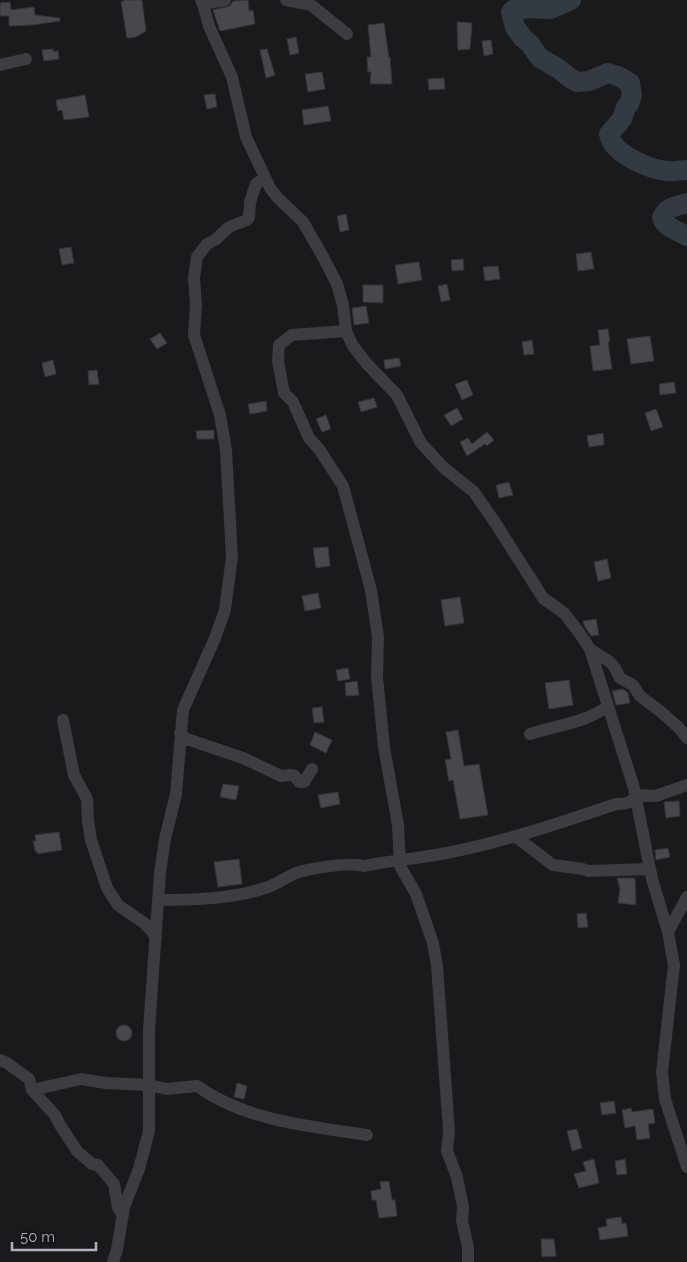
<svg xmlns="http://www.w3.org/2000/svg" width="687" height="1262" viewBox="0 0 687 1262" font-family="Raleway,sans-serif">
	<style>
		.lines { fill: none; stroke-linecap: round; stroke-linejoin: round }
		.river { stroke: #333a41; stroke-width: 20 }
		.building { fill: #47474c; stroke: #353438 }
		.minor { stroke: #3c3c41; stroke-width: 12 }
	</style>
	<rect width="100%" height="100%" fill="#1a1a1c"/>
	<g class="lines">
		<!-- river -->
		<path class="river" d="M571 0 550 9 529 8 513 10 511 12 515 27 523 38 530 44 540 58 559 69 570 78 577 82 589 81 608 73 618 76 630 83 632 95 629 104 626 107 622 119 609 134C612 154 649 169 667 171 674 172 680 170 687 170
			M687 203C677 206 666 207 662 218 666 228 678 231 687 236"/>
	</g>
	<!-- building -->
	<path class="building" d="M125 0H142L146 31 136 37 127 38 121 2Z
		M248 0 249 11 253 10 255 24 220 31 213 10 230 6 233 1Z
		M10 2 11 10 34 7 35 15 60 18V21L32 25 9 26V16H0V3Z
		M457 22 472 23 470 49 458 50Z
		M384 23 389 58 390 57 392 84H370L371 72H368L367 57H371L368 25Z
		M296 37 299 53 290 55 287 39Z
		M491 40 493 54 484 56 482 41Z
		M53 49V52L58 51 59 59 44 61 42 50Z
		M267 49 275 75 266 78 260 50Z
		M322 72 325 89 308 92 305 74Z
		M444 78 445 89 429 90 428 79Z
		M215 94 217 107 207 109 204 95Z
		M85 95 89 117 64 120 62 110 58 111 56 100Z
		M328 106 331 121 304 125 302 110Z
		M346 214 349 230 340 232 337 216Z
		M71 247 74 263 62 265 59 249Z
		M591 252 594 269 578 271 576 254Z
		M463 259 464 270 452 271 451 260Z
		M419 262 422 280 398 284 395 265Z
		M498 266 500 279 485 281 483 267Z
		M447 284 450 300 441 302 438 286Z
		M363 285H383V303L363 302Z
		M366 306 369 323 354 325 352 308Z
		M608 329 610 341 608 342 612 369 593 371 590 346 600 345 598 330Z
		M160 333 167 343 157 349 150 339Z
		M650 336 654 361 631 364 627 339Z
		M532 340 534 354 524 355 522 342Z
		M399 358 401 366 385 369 384 360Z
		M53 360 56 374 45 377 42 363Z
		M97 370 99 384 89 385 88 371Z
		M467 380 473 395 462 400 455 384Z
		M674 382 676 393 660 395 659 384Z
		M374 398 377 407 361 412 358 402Z
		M266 401 267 411 250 414 248 404Z
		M457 408 463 419 451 426 444 415Z
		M656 409 663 427 651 431 645 413Z
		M326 415 331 429 322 432 316 419Z
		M214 430V439H197L196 431Z
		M487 432 494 440 487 446 485 444 467 456 460 442 468 438 472 444Z
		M603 433 604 445 589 447 587 436Z
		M509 482 513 495 499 498 496 485Z
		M328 547 330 566 316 568 313 548Z
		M607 559 611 578 598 581 594 562Z
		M318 593 321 608 305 611 302 596Z
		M460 597 464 623 445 626 441 600Z
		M596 619 599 635 591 636 584 625 583 621Z
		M348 668 350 679 338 681 336 670Z
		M569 680 573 705 549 709 545 683Z
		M357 681 359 695 346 696 345 683Z
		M623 689 628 693 630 703 616 705 612 691Z
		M322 707 324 722 314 723 312 708Z
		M458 730 464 766 479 764 488 815 460 819 453 780 449 781 445 760 451 759 446 732Z
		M315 732 332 740 326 753 310 745Z
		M223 784 239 786 236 800 220 797Z
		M338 792 340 804 321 808 318 795Z
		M679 801 680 816 666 818 664 802Z
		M59 832 62 850 37 854V851H35L33 841H36L35 835Z
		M668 848 670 857 656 860 655 850Z
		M239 859 242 884 218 887 214 862Z
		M617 878H635L636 905 618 903 620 889Z
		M586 913 588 927 578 928 577 914Z
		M116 1033a8 8 0 1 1 16 0a8 8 0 1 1-16 0Z
		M237 1083 247 1086 244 1099 234 1097Z
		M614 1101 616 1113 602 1115 600 1103Z
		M631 1108 632 1112 653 1109 655 1123 648 1124 650 1138 637 1140 635 1126 625 1128 622 1110Z
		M577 1129 582 1148 572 1151 567 1131Z
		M594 1159 599 1183 579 1188 574 1174 586 1171 583 1162Z
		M625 1159 627 1174 617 1175 615 1161Z
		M389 1181 392 1200H395L397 1216 379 1218 376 1200H372L371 1191 381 1189 380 1182Z
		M621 1217 622 1224 626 1223 628 1236 600 1240 598 1228 607 1226 606 1219Z
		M541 1239H554L556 1256 542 1257Z"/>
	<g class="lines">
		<!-- minor -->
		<path class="minor" d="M201 0 203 4 209 26 232 77 246 137 270 188 278 198 303 222 322 255 337 284 343 305 346 331 353 346 367 364 397 395 421 443 443 467 474 492 496 524 543 598 564 613 578 631 590 649 634 788 652 879 668 932 674 965 662 1072 665 1099 687 1167
			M286 0 311 5 347 34
			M203 4 225 0
			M0 65 26 59
			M346 331 292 335 279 345 278 361 284 393 293 402 309 438 319 449 343 486 371 590 378 637 377 677 384 747 398 825 400 866 416 894 433 943 437 966 449 1131 447 1151 457 1177 463 1207 462 1221 468 1247V1262
			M590 649 610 662 615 668 620 678 633 685 640 696 661 712 678 727 687 738
			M63 720 74 775 87 799 88 821 91 840 107 888 118 905 144 923 150 929 156 938
			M180 733 187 739 243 758 281 776 290 775 295 776 299 782H304L312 769
			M530 734C553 726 590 722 607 706
			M516 837 553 865 583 869 588 871 650 869
			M158 900C192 900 233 899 265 888 276 885 286 877 296 873 311 868 350 862 364 866 388 861 412 859 436 855 498 844 557 824 616 804 628 804 629 803 638 795L656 796 687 785
			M668 932 687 897
			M0 1060 7 1063 29 1079 32 1090 55 1115 60 1125 77 1151 92 1164 98 1165 114 1184 118 1208 123 1215
			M32 1090 81 1079 106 1083 149 1085 167 1089 197 1086C246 1121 309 1126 367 1135
			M113 1262 117 1250 124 1207 139 1169 149 1131V1030L160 873 165 839 176 794 183 710 215 638 225 610 232 557 226 450 220 415 194 335 196 305 194 278 197 257 207 244 215 240 229 227 247 220 249 218 250 202 256 184 264 178"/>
	</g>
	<!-- scale -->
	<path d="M12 1242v8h84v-8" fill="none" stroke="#aeb1ba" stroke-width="2.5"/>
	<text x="20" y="1242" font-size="15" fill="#aeb1ba" stroke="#151517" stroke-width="4" paint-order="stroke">50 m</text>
</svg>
